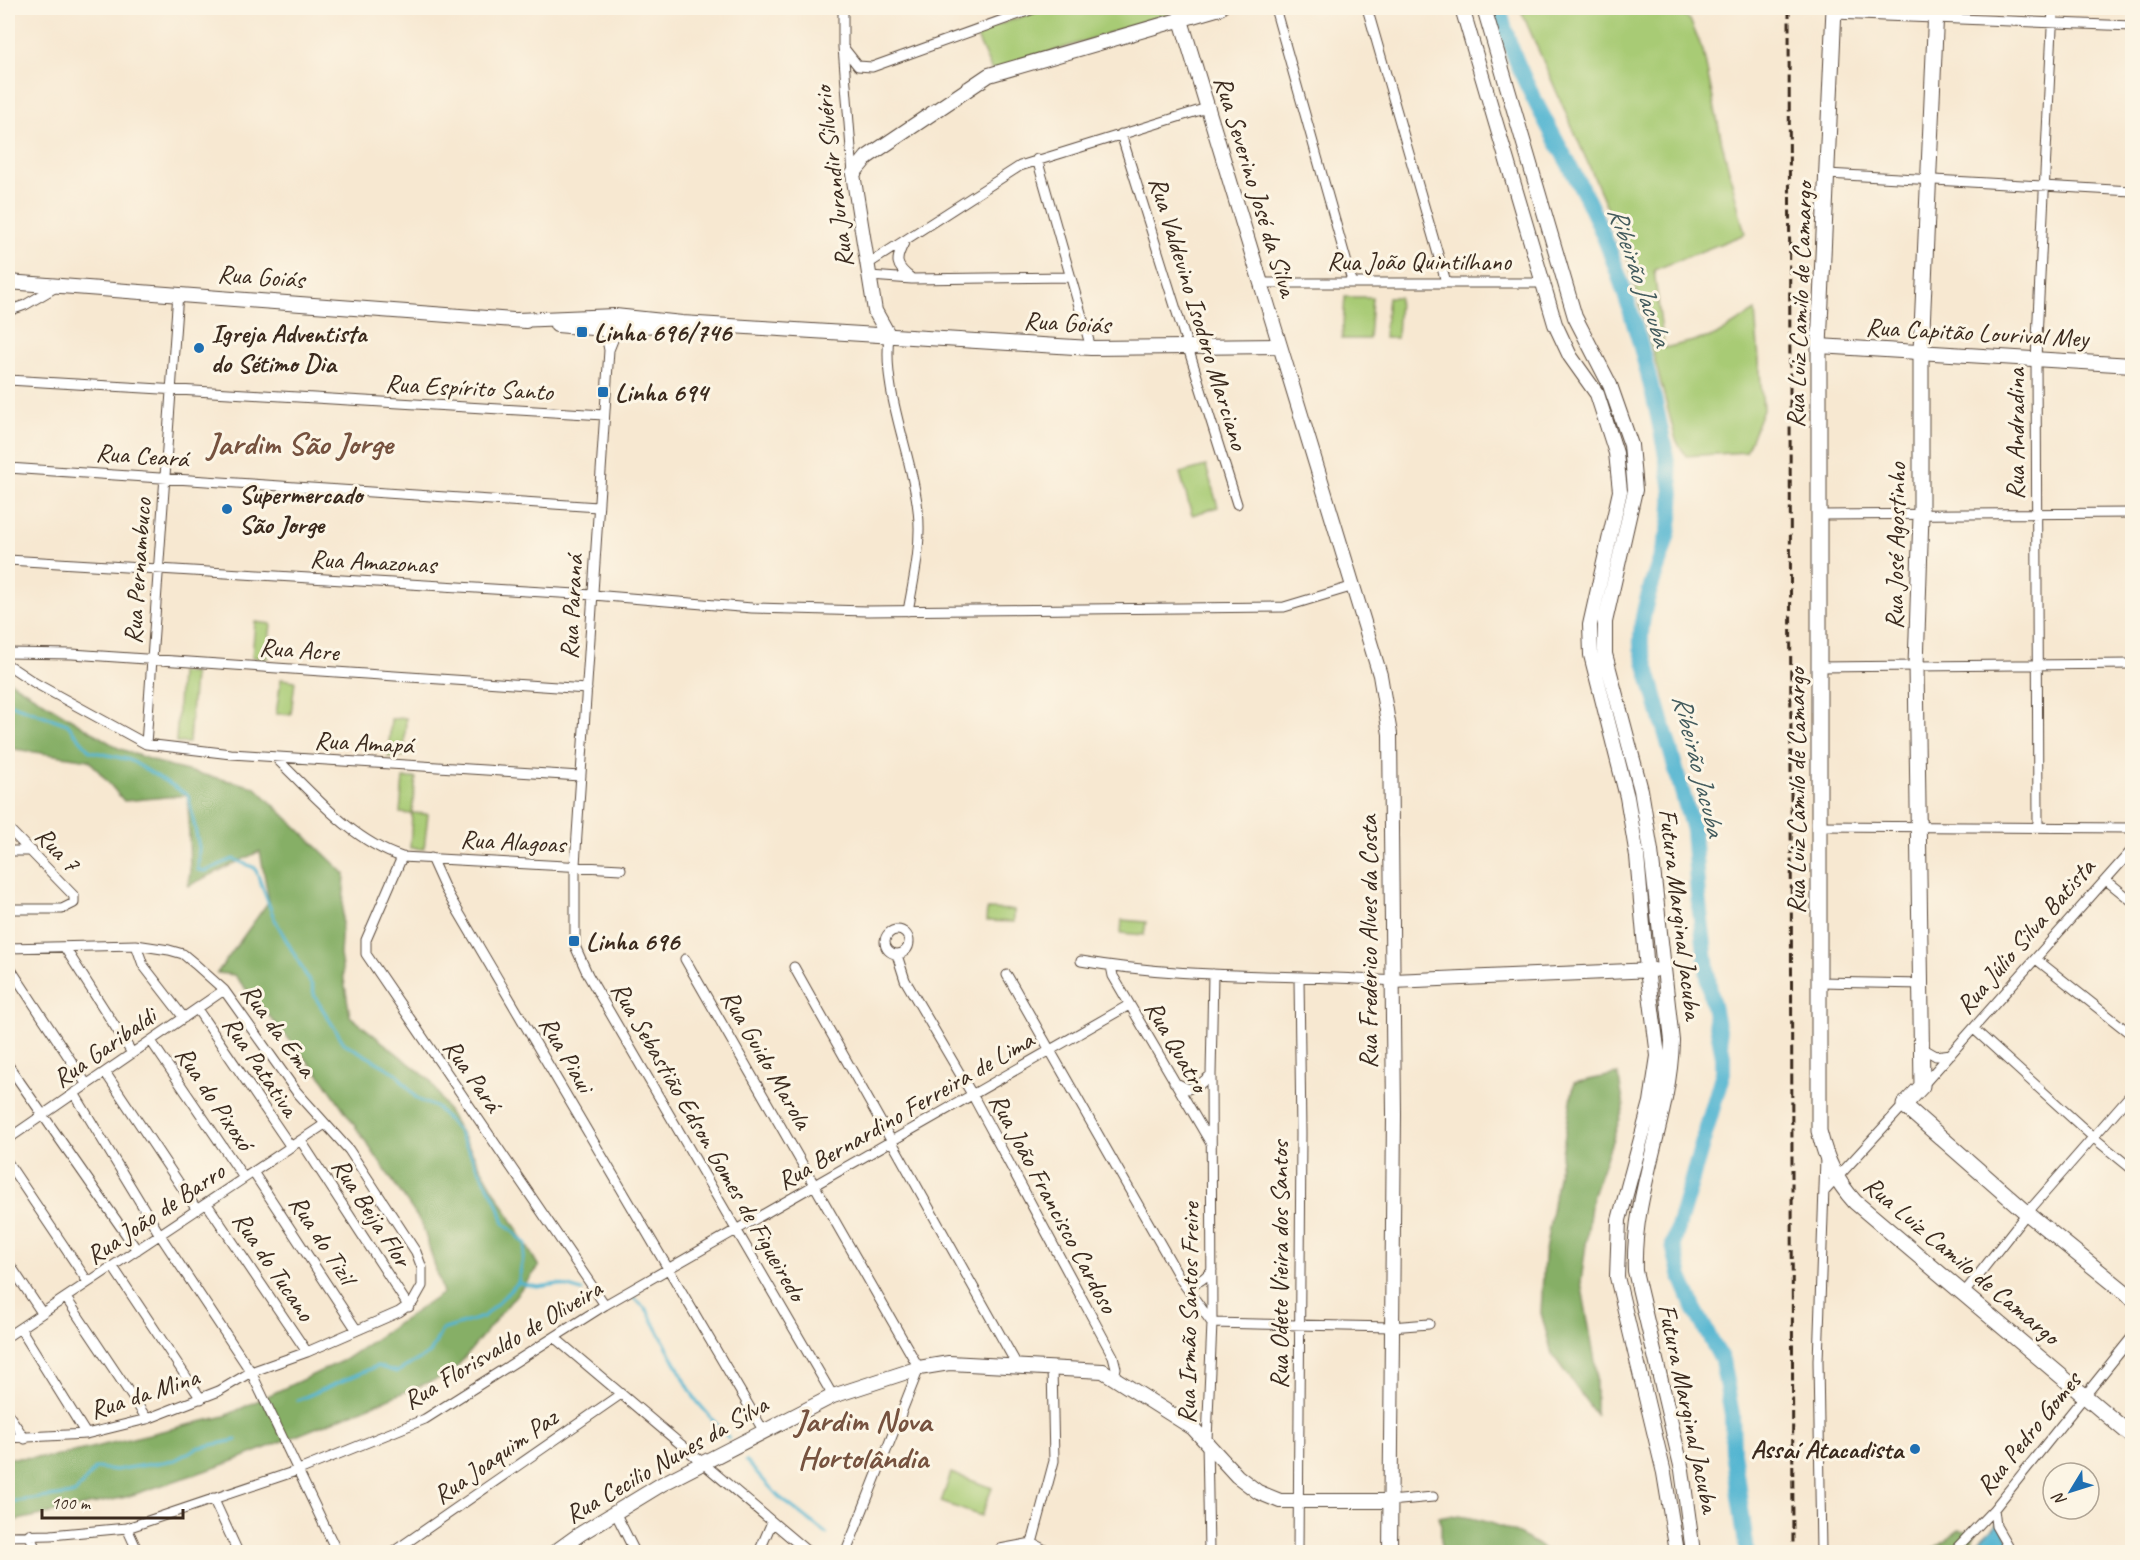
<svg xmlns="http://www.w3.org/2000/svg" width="2140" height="1560" viewBox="0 0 2140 1560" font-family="Caveat,sans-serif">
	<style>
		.green { fill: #a8cb74; stroke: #727a49; stroke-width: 1.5 }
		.forest { fill: #86af66; stroke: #606c42; stroke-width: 1.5 }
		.water { fill: #52b5d1; stroke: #467078; stroke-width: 1.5 }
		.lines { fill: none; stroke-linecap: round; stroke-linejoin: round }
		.stream { stroke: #52b5d1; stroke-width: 3 }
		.river { stroke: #52b5d1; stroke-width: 16 }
		.street-casing { stroke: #574639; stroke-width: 11 }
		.secondary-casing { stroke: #574639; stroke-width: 16 }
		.primary-casing { stroke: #574639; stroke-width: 17 }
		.street { stroke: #fff; stroke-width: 9 }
		.secondary { stroke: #fff; stroke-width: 14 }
		.primary { stroke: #fff; stroke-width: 15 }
		.rail { stroke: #3b2a1e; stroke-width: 3; stroke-dasharray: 9 4.5; stroke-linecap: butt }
		.poi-dot { fill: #1f6fb2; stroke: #fcf5e5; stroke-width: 2 }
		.labels { text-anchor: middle; stroke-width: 6; stroke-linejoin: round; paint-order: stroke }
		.street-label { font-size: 26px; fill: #3b2a1e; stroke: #fcf5e5 }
		.poi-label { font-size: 26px; font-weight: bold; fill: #3b2a1e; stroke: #fcf5e5; text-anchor: start }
		.water-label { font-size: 27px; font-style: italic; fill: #435b5d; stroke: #fcf5e5 }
		.district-label { font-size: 32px; font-weight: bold; fill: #76523f; stroke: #fcf5e5 }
	</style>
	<rect width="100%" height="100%" fill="#fcf5e5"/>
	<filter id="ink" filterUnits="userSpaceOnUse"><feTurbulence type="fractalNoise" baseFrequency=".0167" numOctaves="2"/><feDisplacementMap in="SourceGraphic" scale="12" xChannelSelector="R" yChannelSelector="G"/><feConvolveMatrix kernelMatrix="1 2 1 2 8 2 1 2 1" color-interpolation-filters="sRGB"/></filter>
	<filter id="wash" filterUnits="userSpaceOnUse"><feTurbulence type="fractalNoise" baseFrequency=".008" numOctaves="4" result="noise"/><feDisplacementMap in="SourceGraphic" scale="24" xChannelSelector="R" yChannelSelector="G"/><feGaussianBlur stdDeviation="1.35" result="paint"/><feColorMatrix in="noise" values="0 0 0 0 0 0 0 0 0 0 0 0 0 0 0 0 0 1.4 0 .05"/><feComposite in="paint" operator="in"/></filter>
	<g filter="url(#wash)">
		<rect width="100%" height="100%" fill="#f7e8d1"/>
		<!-- green -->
		<path class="green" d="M1047 8H1167L1168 14 992 71 975 33Z
			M1520 8H1673L1690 20 1703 51 1722 143 1745 234 1654 270 1664 348 1715 336 1755 311 1763 409 1746 452 1686 456 1676 440 1625 248Z
			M1345 297H1372L1369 339H1342Z
			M1388 297H1399L1397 338H1384Z
			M1206 466 1218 507 1192 515 1180 473Z
			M255 622 271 624 267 659 252 657Z
			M180 672 194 674 189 743H176Z
			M281 679 295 681 291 714H276Z
			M406 718 404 756 388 757 391 719Z
			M403 778H416L412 813 428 814 424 849 410 848 412 814 400 813Z
			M987 909 1014 910V922L986 921Z
			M1122 920 1146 922 1144 935 1121 933Z
			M951 1473 992 1488 981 1516 941 1502Z"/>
		<!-- forest -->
		<path class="forest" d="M8 680 118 748 171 767 255 787 345 874 340 955 350 1016 430 1080 539 1267 452 1373 226 1464 126 1497 18 1520H8V1458L53 1457 225 1416 344 1360 443 1293 422 1224 323 1079 234 975 217 973 269 901 260 851 188 886 190 871 188 795 124 801 89 760 8 748Z
			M1618 1074 1624 1107 1592 1198 1581 1282 1596 1367V1415L1552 1354 1541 1313 1544 1257 1574 1083Z
			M1449 1515C1486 1518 1519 1531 1548 1552H1441V1526L1438 1517Z
			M1959 1530 1975 1532 1969 1552H1929Z"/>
		<!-- water -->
		<path class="water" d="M2001 1519 2008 1538 2022 1552H1968Z"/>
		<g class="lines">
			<!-- stream -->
			<path class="stream" d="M8 703 67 724 90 751 130 760 188 795 199 847 198 870 206 871 233 859 255 868 274 918 312 986 315 997 344 1043 396 1073 417 1099 437 1108 458 1131 498 1204 504 1223 526 1244 518 1283 538 1287 558 1284 582 1291
				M633 1297 647 1310 695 1399 729 1439
				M298 1400 377 1366 397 1372 430 1353 442 1330 483 1317 518 1283
				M746 1461 779 1497 827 1534
				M8 1502 74 1494 96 1468 116 1470 175 1460 197 1448 236 1440"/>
			<!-- river -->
			<path class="river" d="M1499 8C1515 77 1557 138 1588 201 1628 284 1656 393 1671 484 1680 541 1638 589 1641 647L1693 830 1698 896 1709 985 1723 1056V1072L1673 1245 1681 1277 1694 1308 1722 1360 1732 1415 1733 1452 1747 1552"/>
		</g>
	</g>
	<g filter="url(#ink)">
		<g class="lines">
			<!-- street casing -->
			<g class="street-casing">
				<path id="street" d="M843 8V47L853 174
					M1177 8 1181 20
					M1275 8 1352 281
					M1367 8 1446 282
					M1701 8H1714
					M1834 14 2132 26
					M843 47 858 66 872 67 1036 8
					M1121 134 1237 504
					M1037 159 1091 348
					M1827 174 2132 191
					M904 243C895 260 895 266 911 278
					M868 264 1020 166 1207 108
					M870 276 912 279 1070 277
					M1260 283H1543
					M8 311 25 305 56 287
					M604 326 609 350 575 865V946L588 975 833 1396
					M889 336C882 394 912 453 918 510 922 543 914 578 908 611
					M609 350 619 325
					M8 380 604 415
					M8 468 598 507
					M1820 515 2132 513
					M8 560 593 595 752 608 867 611 1284 607 1354 586
					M8 653 72 654 587 689
					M8 665 35 683 146 744 231 754 580 776
					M1819 667 2132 664
					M146 744 178 293
					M275 757C313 794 352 841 402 857L621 869
					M1820 826 2132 828
					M2038 826 2036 359 2053 8
					M8 828 74 896V903L62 909H8
					M8 851H32
					M402 857 366 940V954L605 1305
					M431 858 445 889 763 1430
					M2106 880 2132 901
					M885 942a12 12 0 1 1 24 0a12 12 0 1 1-24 0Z
					M136 945 143 965 184 1018
					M8 948 136 945 169 950 183 954 195 964 224 990 296 1091 349 1150 416 1252 422 1268V1286L413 1302 399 1312 307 1352 251 1372 219 1391 147 1419 86 1434 8 1438
					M65 948 132 1053
					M897 955 905 980 973 1096 1113 1356 1116 1368 1114 1377
					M685 959 919 1368 846 1552
					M2036 959 2132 1035
					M1081 961C1183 979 1289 974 1393 981
					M8 965 87 1085
					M1111 966 1113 976 1210 1142
					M794 967 1017 1365
					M1007 975 1181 1280 1212 1323 1391 1327 1429 1324
					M1820 982 1922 984
					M197 1009 291 1147
					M1975 1030 2094 1138 2132 1169
					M151 1041 244 1178
					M1922 1048 1936 1056 1951 1054
					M8 1065 137 1250
					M105 1072 197 1210
					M1174 1082 1188 1089 1199 1085 1211 1075
					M1922 1086 2132 850
					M74 1093 160 1235 251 1372 337 1552
					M8 1139 224 990
					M301 1141 409 1307
					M8 1163 88 1282
					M253 1172 356 1329
					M1824 1192 1904 1105
					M207 1204 307 1352
					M8 1262 42 1313
					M113 1267 201 1399
					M1182 1280C1196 1286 1202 1281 1212 1270
					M1964 1293 2027 1213 2132 1093
					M66 1298 147 1419
					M20 1328 86 1434
					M8 1336 325 1124
					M555 1338 808 1552
					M8 1414 25 1439
					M213 1498 238 1552
					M1390 1501 1433 1497
					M1994 1509 1996 1526 2011 1552
					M615 1512 635 1552
					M127 1528 138 1552
					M29 1534 37 1552
					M8 1536 51 1535 127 1528 299 1470 425 1419 605 1305 1129 1005
					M1032 1543 1054 1461 1052 1367
					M1032 1543 1049 1552
					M393 1552 621 1394
					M759 1552 772 1522
					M998 1552 1000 1549 1032 1543
					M1209 1552 1207 1440 1212 1323 1211 1075 1213 974
					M1298 1552 1301 1133 1299 978
					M1821 1552 1818 1361 1825 1159
					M1953 1552 1994 1509 2132 1337"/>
			</g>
			<!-- secondary casing -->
			<g class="secondary-casing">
				<path id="secondary" d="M1462 8 1555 324 1570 356 1597 394 1616 453 1620 491 1590 625 1591 655 1627 797 1637 856 1647 970 1658 1056 1651 1102 1619 1220 1617 1277 1664 1473 1677 1552
					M1484 8 1575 317 1610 385 1631 445 1635 490 1605 622V654L1641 790 1651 851 1672 1041C1670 1119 1632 1193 1635 1271L1682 1470 1693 1552
					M1181 20 1380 675 1390 734 1394 1114 1390 1552
					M8 282 526 321
					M517 320 615 316 682 323 1091 348 1280 346
					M557 325 604 329 657 325
					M889 336 875 311 853 174 867 157 989 75 1220 8
					M1819 346 2132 365
					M1393 981 1654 970
					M555 1552 580 1534 662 1484 833 1396 919 1368 949 1363 1103 1371 1193 1428 1237 1476 1258 1492 1280 1501H1390"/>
			</g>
			<!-- primary casing -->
			<g class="primary-casing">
				<path id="primary" d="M1834 8 1819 346V1131C1826 1159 1835 1180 1855 1202L2132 1436
					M1936 8 1921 352V515L1916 665 1922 1086 1904 1105 2027 1213 2132 1298"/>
			</g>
			<!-- street -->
			<use href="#street" class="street"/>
			<!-- secondary -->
			<use href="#secondary" class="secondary"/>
			<!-- primary -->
			<use href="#primary" class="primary"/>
			<!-- rail -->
			<path class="rail" d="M1789 8 1793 1552"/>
		</g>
	</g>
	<!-- markers -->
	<g class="poi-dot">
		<rect x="576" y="326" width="12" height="12" rx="3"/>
		<circle cx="199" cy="348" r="6"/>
		<rect x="597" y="386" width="12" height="12" rx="3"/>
		<circle cx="227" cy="509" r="6"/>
		<rect x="568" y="935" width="12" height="12" rx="3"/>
		<circle cx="1915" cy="1449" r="6"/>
	</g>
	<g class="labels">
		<!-- street labels -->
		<g class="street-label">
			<text transform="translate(833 177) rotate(-97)" y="9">Rua Jurandir Silvério</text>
			<text transform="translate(1256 186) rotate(73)" y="9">Rua Severino José da Silva</text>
			<text x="1419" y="270">Rua João Quintilhano</text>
			<text transform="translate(261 276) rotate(4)" y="9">Rua Goiás</text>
			<text transform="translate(1799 305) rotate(-88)" y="9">Rua Luiz Camilo de Camargo</text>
			<text transform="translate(1199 313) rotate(73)" y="9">Rua Valdevino Isodoro Marciano</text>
			<text transform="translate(1067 322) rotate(3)" y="9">Rua Goiás</text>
			<text transform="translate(1977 332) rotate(3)" y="9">Rua Capitão Lourival Mey</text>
			<text transform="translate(469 387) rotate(3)" y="9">Rua Espírito Santo</text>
			<text transform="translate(2015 434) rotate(-90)" y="9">Rua Andradina</text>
			<text transform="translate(142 455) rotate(4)" y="9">Rua Ceará</text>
			<text transform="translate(1895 546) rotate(-89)" y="9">Rua José Agostinho</text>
			<text transform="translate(373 561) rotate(3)" y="9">Rua Amazonas</text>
			<text transform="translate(137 571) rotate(-86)" y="9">Rua Pernambuco</text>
			<text transform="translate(571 607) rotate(-87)" y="9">Rua Paraná</text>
			<text transform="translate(299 649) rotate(4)" y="9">Rua Acre</text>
			<text transform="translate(364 742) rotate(3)" y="9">Rua Amapá</text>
			<text transform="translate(1796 791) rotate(-90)" y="9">Rua Luiz Camilo de Camargo</text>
			<text transform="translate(513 841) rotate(3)" y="9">Rua Alagoas</text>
			<text transform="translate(58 849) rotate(46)" y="9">Rua 7</text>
			<text transform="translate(1681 914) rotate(83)" y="9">Futura Marginal Jacuba</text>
			<text transform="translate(2025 936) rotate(-49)" y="9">Rua Júlio Silva Batista</text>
			<text transform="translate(1368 942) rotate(-90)" y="9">Rua Frederico Alves da Costa</text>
			<text transform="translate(279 1030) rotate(54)" y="9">Rua da Ema</text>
			<text transform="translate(1177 1046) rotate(60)" y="9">Rua Quatro</text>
			<text transform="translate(104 1047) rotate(-35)" y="9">Rua Garibaldi</text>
			<text transform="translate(567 1054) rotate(60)" y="9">Rua Piaui</text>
			<text transform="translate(767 1059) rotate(60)" y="9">Rua Guido Marola</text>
			<text transform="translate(261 1066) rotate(56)" y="9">Rua Patativa</text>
			<text transform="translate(473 1075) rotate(55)" y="9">Rua Pará</text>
			<text transform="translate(215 1098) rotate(56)" y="9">Rua do Pixoxó</text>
			<text transform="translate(905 1110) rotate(-30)" y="9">Rua Bernardino Ferreira de Lima</text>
			<text transform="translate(709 1141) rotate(60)" y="9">Rua Sebastião Edson Gomes de Figueiredo</text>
			<text transform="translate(1054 1203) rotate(62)" y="9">Rua João Francisco Cardoso</text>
			<text transform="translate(372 1212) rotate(57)" y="9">Rua Beija Flor</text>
			<text transform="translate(155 1213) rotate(-34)" y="9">Rua João de Barro</text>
			<text transform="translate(323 1239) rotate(57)" y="9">Rua do Tizil</text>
			<text transform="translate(1962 1260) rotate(40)" y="9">Rua Luiz Camilo de Camargo</text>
			<text transform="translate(1279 1265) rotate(-90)" y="9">Rua Odete Vieira dos Santos</text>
			<text transform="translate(274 1266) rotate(56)" y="9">Rua do Tucano</text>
			<text transform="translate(1188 1313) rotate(-89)" y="9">Rua Irmão Santos Freire</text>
			<text transform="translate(502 1344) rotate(-31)" y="9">Rua Florisvaldo de Oliveira</text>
			<text transform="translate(144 1393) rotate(-18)" y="9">Rua da Mina</text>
			<text transform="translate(1689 1408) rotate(78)" y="9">Futura Marginal Jacuba</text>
			<text transform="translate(2028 1433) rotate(-51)" y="9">Rua Pedro Gomes</text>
			<text transform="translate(495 1456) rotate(-35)" y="9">Rua Joaquim Paz</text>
			<text transform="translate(666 1459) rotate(-30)" y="9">Rua Cecilio Nunes da Silva</text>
		</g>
		<!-- poi labels -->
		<g class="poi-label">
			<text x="594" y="341">Linha 696/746</text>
			<text x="211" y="342">Igreja Adventista<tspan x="211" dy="30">do Sétimo Dia</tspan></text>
			<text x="615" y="401">Linha 694</text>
			<text x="239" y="503">Supermercado<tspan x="239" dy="30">São Jorge</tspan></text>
			<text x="586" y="950">Linha 696</text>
			<text x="1903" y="1458" text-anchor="end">Assaí Atacadista</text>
		</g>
		<!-- water labels -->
		<g class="water-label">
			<text transform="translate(1640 276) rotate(71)" y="9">Ribeirão Jacuba</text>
			<text transform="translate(1699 765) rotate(76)" y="9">Ribeirão Jacuba</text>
		</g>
		<!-- district labels -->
		<g class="district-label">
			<text x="300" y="454">Jardim São Jorge</text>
			<text x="863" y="1431">Jardim Nova<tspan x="863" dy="37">Hortolândia</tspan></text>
		</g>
	</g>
	<!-- margin -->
	<rect width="2140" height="1560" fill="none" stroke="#fcf5e5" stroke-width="30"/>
	<!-- north arrow -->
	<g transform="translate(2071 1491) rotate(232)"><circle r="28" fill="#fcf5e5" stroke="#afa495" stroke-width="1.5"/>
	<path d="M0-4.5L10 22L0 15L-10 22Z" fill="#1f6fb2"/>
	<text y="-9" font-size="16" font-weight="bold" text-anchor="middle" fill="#3b2a1e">N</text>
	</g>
	<!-- scale -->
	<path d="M42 1509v9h141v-9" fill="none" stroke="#3b2a1e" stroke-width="3"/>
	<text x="51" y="1509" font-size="18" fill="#3b2a1e" stroke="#fcf5e5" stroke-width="4.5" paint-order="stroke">100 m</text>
</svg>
